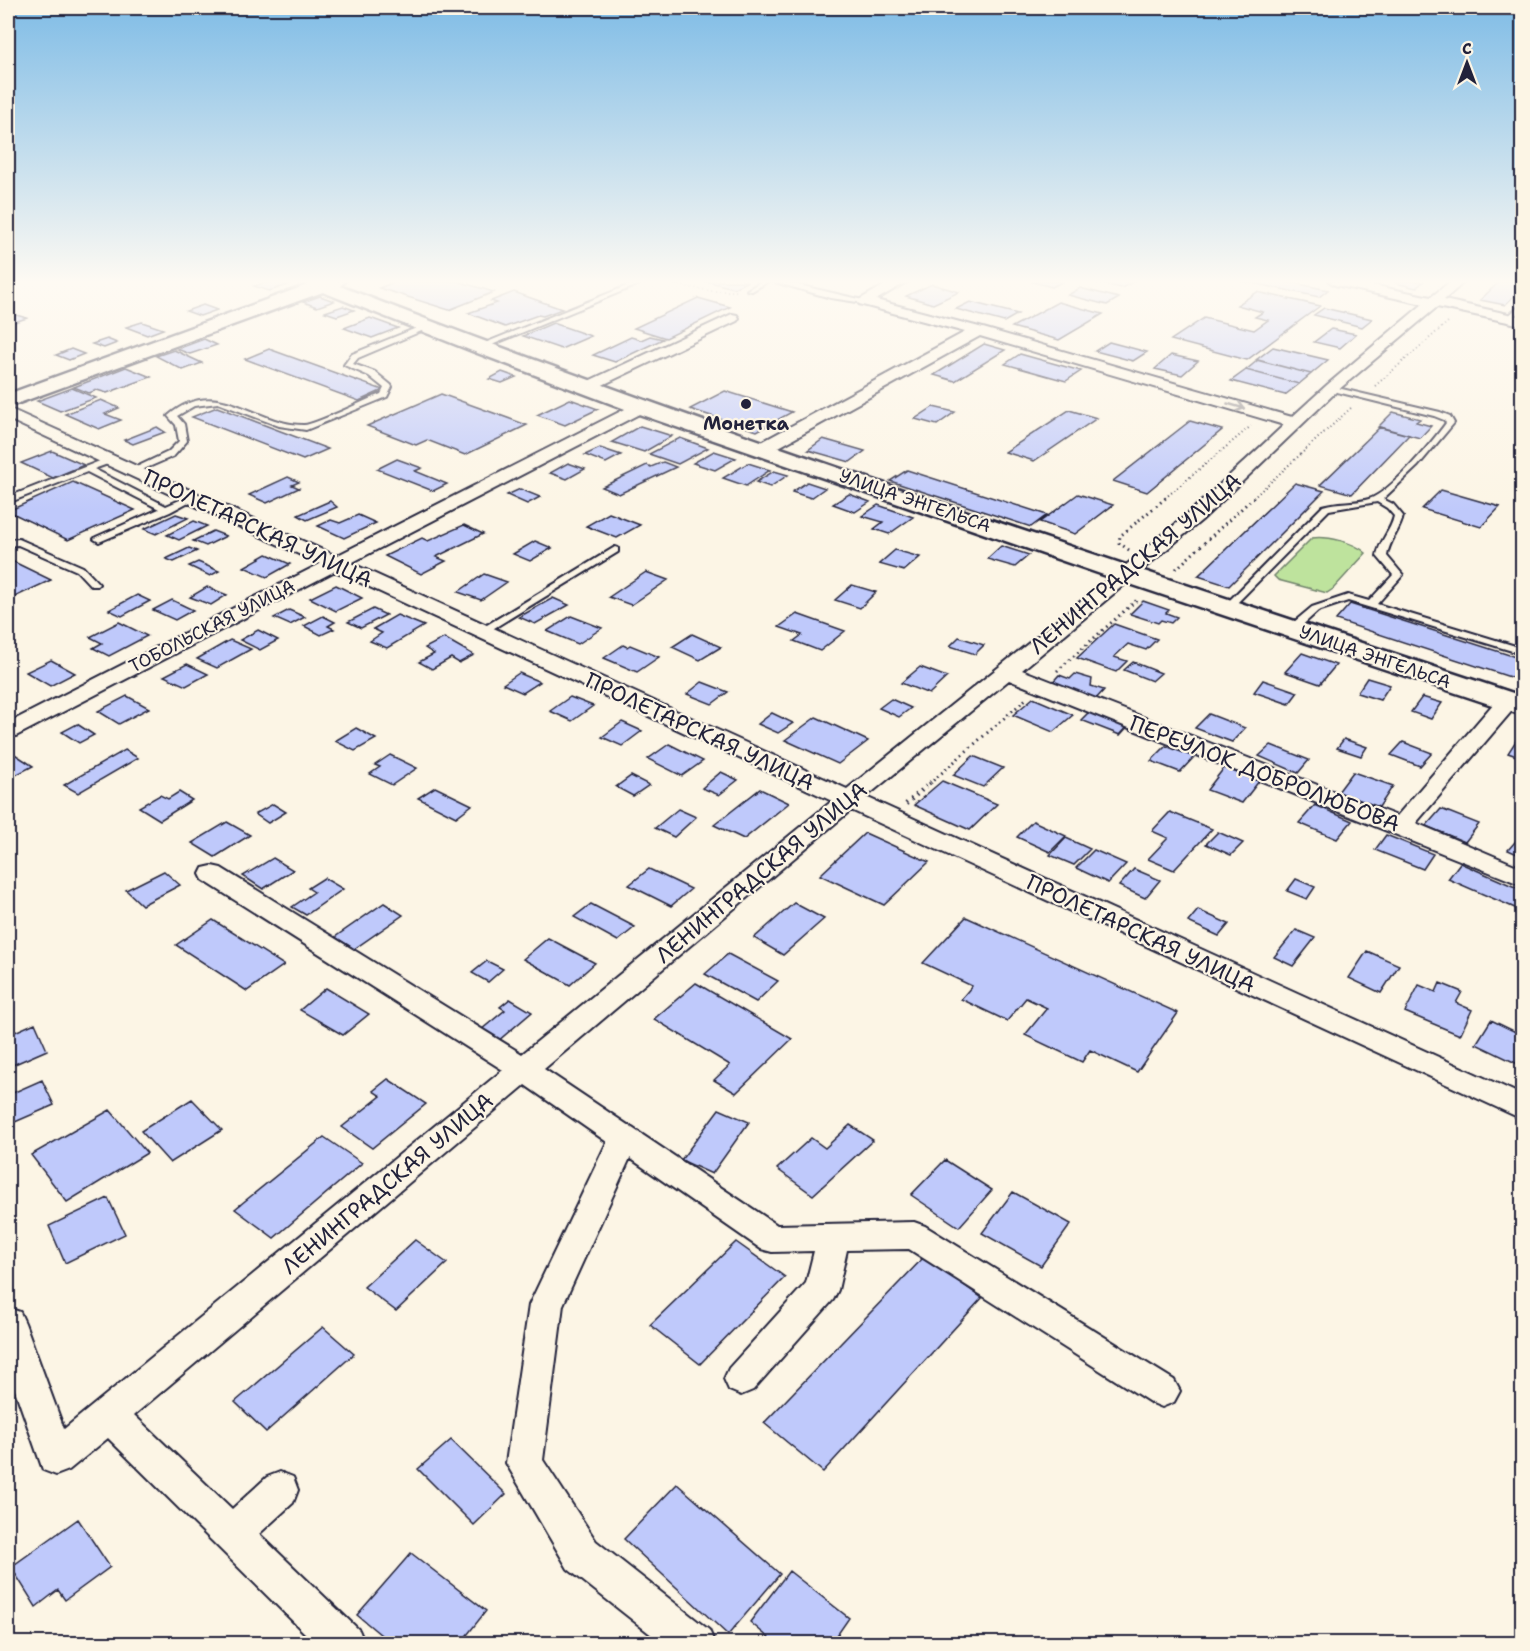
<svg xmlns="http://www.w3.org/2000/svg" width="1530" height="1651" viewBox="0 0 1530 1651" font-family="'Shantell Sans',sans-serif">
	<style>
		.green { fill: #bee39d; stroke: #70826c; stroke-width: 1.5 }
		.building { fill: #bfc9fb; stroke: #22223b; stroke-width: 1.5 }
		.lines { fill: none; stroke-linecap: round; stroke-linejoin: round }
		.service-casing { stroke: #22223b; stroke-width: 4 }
		.minor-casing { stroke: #22223b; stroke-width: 4 }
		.primary-casing { stroke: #22223b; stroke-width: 5 }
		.path-far2 { stroke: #22223b; stroke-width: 2; stroke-dasharray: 1 3; stroke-linecap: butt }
		.path-far1 { stroke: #22223b; stroke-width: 3; stroke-dasharray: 1.5 4; stroke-linecap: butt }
		.path { stroke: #22223b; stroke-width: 4.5; stroke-dasharray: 1.5 5; stroke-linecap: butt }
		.service { fill: #fcf5e5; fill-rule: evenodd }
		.minor { fill: #fcf5e5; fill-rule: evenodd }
		.primary { fill: #fcf5e5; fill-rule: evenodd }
		.oneway { stroke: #9a9698 }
		.poi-dot { fill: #22223b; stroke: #fcf5e5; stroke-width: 2 }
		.labels { text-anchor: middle; stroke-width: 4.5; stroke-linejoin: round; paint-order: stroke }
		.far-poi-label { font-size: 18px; font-weight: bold; fill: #22223b; stroke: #fcf5e5 }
		.far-street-label { font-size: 18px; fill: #22223b; stroke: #fcf5e5 }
		.street-label { font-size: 22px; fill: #22223b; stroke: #fcf5e5 }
	</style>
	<rect width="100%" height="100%" fill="#fcf5e5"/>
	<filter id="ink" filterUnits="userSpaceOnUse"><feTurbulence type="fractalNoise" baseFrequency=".0167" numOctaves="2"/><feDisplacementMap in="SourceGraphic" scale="12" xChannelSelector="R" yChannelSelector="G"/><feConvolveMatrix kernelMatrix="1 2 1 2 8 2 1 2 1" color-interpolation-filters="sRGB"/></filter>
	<g filter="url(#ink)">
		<!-- green -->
		<path class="green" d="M1312 538C1328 536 1354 542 1366 553L1333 589 1327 593 1278 580 1274 576Z"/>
		<!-- building -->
		<path class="building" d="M271 281H276L288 285 269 291 254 286Z
			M397 281H457L494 292 449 310 379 288Z
			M705 281H748L734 288Z
			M1035 281H1064L1052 287 1033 282Z
			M1096 281H1134L1122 288 1094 282Z
			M1243 281H1285L1328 290 1319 297Z
			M1400 281H1417L1423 282 1416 288 1396 283Z
			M1500 281H1522V288L1505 305 1480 300Z
			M932 284 959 292 933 304 906 296Z
			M1080 288 1119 298 1107 305 1068 295Z
			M514 292 562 309 543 316 538 315 505 327 468 313 497 303 491 301Z
			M1257 292 1320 306 1247 360 1171 340 1204 318 1254 330 1268 320 1255 317 1263 312 1237 305Z
			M320 296 334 301 317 307 303 302Z
			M698 298 730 307 666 338 634 328Z
			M970 302 1018 314 1004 322 956 309Z
			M1058 302 1103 314 1059 340 1012 327Z
			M203 305 217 310 200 316 186 311Z
			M343 306 354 310 337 316 325 312Z
			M1324 308 1372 319 1362 327 1314 315Z
			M16 315 27 318 8 324V318Z
			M370 318 398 328 372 338 344 328Z
			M142 322 163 329 147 335 126 327Z
			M553 323 591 336 561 349 523 336Z
			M1331 329 1356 334 1340 348 1314 342Z
			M650 336 663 339 615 362 593 355 631 337 641 340Z
			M107 339 117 343 104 348 92 344Z
			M204 339 217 345 190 354 177 349Z
			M1109 342 1147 352 1133 361 1095 351Z
			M984 344 1005 350 955 381 934 375Z
			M1273 347 1328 360 1311 374 1256 360Z
			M71 349 84 354 69 360 56 355Z
			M269 349 383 390 359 401 245 359Z
			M174 350 202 363 183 370 156 356Z
			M1020 354 1081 371 1066 381 1005 364Z
			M1171 355 1198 361 1182 375 1155 369Z
			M1258 360 1311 374 1299 384 1246 370Z
			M126 367 151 377 107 393 97 390 89 393 74 387Z
			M1246 370 1299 384 1285 395 1231 381Z
			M502 372 516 377 502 383 489 379Z
			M72 388 96 398 60 411 37 401Z
			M725 391 792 412 757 431 690 409Z
			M441 394 527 425 465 455 427 440 416 445 367 426Z
			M570 399 598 409 565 425 537 415Z
			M101 400 119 408 105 414 121 420 99 429 65 414Z
			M217 407 328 449 303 460 192 417Z
			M933 407 955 412 937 425 915 419Z
			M1069 410 1097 418 1034 461 1005 452Z
			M1393 412 1420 419 1416 422 1431 426 1420 438 1378 427Z
			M1190 421 1222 430 1147 492 1113 481Z
			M640 426 672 436 644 452 612 442Z
			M157 427 165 432 133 444 124 440Z
			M1380 427 1409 435 1352 494 1320 485Z
			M680 438 708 448 678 464 649 454Z
			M823 439 865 451 850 462 808 450Z
			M600 448 621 455 606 463 585 455Z
			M52 451 84 465 53 478 21 463Z
			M714 451 736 458 715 470 693 463Z
			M397 459 422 468 415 471 447 484 433 491 377 469Z
			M663 462 676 467 619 494 602 487 647 465 651 467Z
			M568 463 585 469 567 479 550 473Z
			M748 463 770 470 746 486 723 478Z
			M907 470 1047 515 1031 527 890 481Z
			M774 471 788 475 770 487 756 482Z
			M288 477 299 482 292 485 299 488 267 503 249 495Z
			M73 482 135 510 68 540 8 511Z
			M807 482 825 488 811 498 792 492Z
			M1295 483 1324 491 1229 586 1198 576Z
			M520 489 540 497 527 504 507 495Z
			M1441 490 1500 507 1481 527 1422 509Z
			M849 494 870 502 855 512 833 504Z
			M1078 494 1113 505 1075 534 1040 522Z
			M330 501 337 507 307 520 298 515Z
			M878 505 913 517 889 534 874 529 883 522 862 516Z
			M609 513 640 525 617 538 586 526Z
			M176 514 188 518 156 534 144 529Z
			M358 515 376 523 344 538 318 526 331 520 340 523Z
			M194 521 207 526 179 540 167 535Z
			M464 525 483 534 436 557 446 561 421 574 385 556 422 538 428 541Z
			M213 531 226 536 206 546 193 541Z
			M535 541 552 548 530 561 513 554Z
			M1001 546 1029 555 1015 567 987 559Z
			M189 548 197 551 174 562 166 559Z
			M895 550 920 557 904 571 879 564Z
			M267 554 290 564 267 577 244 567Z
			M12 561 51 580 8 600V563Z
			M198 562 219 571 210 576 189 566Z
			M646 572 668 580 631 605 609 597Z
			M484 574 507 582 481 600 458 592Z
			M336 585 362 598 336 611 310 598Z
			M852 585 876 592 860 608 835 600Z
			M207 587 227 595 211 605 190 597Z
			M137 595 150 601 122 616 109 610Z
			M553 598 569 605 535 624 519 617Z
			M172 600 193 610 175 620 153 610Z
			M1143 601 1169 610 1166 613 1177 617 1171 623 1161 620 1158 623 1130 614Z
			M1350 604 1522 659V681L1336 620Z
			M373 609 386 615 361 628 348 622Z
			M289 610 305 617 290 625 274 618Z
			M797 614 845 631 820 651 794 641 802 635 779 627Z
			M397 615 424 626 387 648 370 641 382 633 373 629Z
			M323 616 335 622 328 626 334 629 321 635 304 626Z
			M571 616 602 628 578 644 547 631Z
			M119 622 147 636 109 656 93 648 102 643 90 637Z
			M1114 624 1157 639 1146 650 1128 644 1114 657 1127 661 1116 672 1077 658Z
			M258 630 278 640 260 650 240 640Z
			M692 634 721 647 700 660 672 647Z
			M959 637 984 645 975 654 950 646Z
			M444 638 474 655 459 663 451 658 432 669 419 662 434 654 425 648Z
			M230 640 251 649 217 668 197 659Z
			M623 645 627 647 630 645 659 657 637 672 604 658Z
			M1302 653 1336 665 1320 684 1285 672Z
			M51 660 75 673 50 686 26 672Z
			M1133 662 1161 673 1152 681 1124 670Z
			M187 664 208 674 186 686 164 676Z
			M920 667 947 677 929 694 901 683Z
			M519 673 540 682 523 693 503 684Z
			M1075 674 1092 679 1091 686 1104 690 1094 701 1049 686 1059 675 1070 679Z
			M1367 678 1390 685 1380 700 1357 693Z
			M1263 680 1298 692 1289 704 1254 692Z
			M702 682 728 692 712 704 687 694Z
			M127 696 149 708 119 724 98 711Z
			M570 697 593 706 572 721 550 711Z
			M1422 697 1442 703 1431 719 1411 712Z
			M1033 698 1073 715 1053 732 1013 715Z
			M891 699 911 708 899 717 879 708Z
			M1092 709 1130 724 1120 735 1081 720Z
			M772 713 793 723 778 733 758 724Z
			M1209 714 1245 728 1232 742 1195 728Z
			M816 717 868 741 838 764 785 740Z
			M622 722 642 731 622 746 602 737Z
			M77 724 94 735 79 743 62 732Z
			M356 728 376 739 355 751 335 741Z
			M1521 733H1522V758L1508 753Z
			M1344 739 1367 747 1361 756 1337 748Z
			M1403 742 1432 753 1420 766 1391 755Z
			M669 744 703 761 682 776 648 759Z
			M1271 745 1309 760 1298 773 1259 756Z
			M1166 746 1194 757 1180 772 1151 761Z
			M125 750 138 758 78 793 64 785Z
			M13 753 33 766 8 779V756Z
			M390 755 417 768 392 785 370 774 380 767 375 765Z
			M973 756 1003 768 983 787 953 775Z
			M1224 768 1259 781 1242 803 1207 790Z
			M721 772 738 780 719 795 702 788Z
			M1353 772 1393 786 1379 807 1338 792Z
			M631 776 649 785 633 796 616 787Z
			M942 781 997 804 970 830 914 805Z
			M435 787 472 805 456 817 418 798Z
			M760 789 789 803 744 839 714 825Z
			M179 792 192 800 160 820 139 807 160 795 168 799Z
			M273 804 286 812 268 823 255 814Z
			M1315 805 1352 821 1337 839 1299 823Z
			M678 809 696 817 674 837 655 828Z
			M1441 809 1479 824 1465 842 1426 826Z
			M1170 812 1212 829 1174 870 1148 859 1168 838 1152 831Z
			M1033 821 1066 836 1050 852 1017 837Z
			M227 822 250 835 215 857 192 843Z
			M1218 832 1243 843 1231 855 1206 844Z
			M865 833 929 862 884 905 820 875Z
			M1522 834V856L1508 850Z
			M1386 835 1433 854 1423 869 1375 850Z
			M1066 838 1090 849 1074 865 1050 855Z
			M1094 850 1126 864 1108 883 1076 868Z
			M273 858 293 870 263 889 243 876Z
			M1460 863 1522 890V911L1448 879Z
			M649 869 691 889 671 906 629 885Z
			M1134 869 1160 880 1145 898 1119 886Z
			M164 871 180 885 142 905 126 890Z
			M324 878 343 889 306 915 292 907 314 892 308 888Z
			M1296 879 1315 887 1307 899 1287 891Z
			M384 903 403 915 354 949 335 937Z
			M794 903 824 919 783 955 754 938Z
			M591 904 635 927 618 941 574 917Z
			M1198 910 1229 924 1219 936 1188 922Z
			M966 917 1178 1013 1137 1072 1090 1050 1082 1062 1025 1035 1047 1008 1026 998 1007 1021 961 999 972 986 923 963Z
			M213 920 284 965 247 991 176 945Z
			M1296 930 1315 938 1293 966 1274 957Z
			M548 938 595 963 570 985 523 959Z
			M1367 951 1399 965 1381 993 1349 978Z
			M728 954 778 981 756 1002 705 974Z
			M487 961 503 969 488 982 472 973Z
			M696 983 792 1039 736 1093 714 1080 730 1065 654 1019Z
			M1440 983 1462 992 1456 1003 1472 1010 1460 1035 1405 1012 1419 985 1436 992Z
			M326 988 369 1014 343 1035 300 1010Z
			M510 999 532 1012 498 1041 481 1030 505 1010 500 1007Z
			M1491 1020 1522 1035V1066L1476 1044Z
			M35 1023 47 1050 8 1067V1035Z
			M388 1079 426 1104 372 1148 342 1127 381 1096 373 1091Z
			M42 1080 54 1105 15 1122 8 1105V1095Z
			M192 1099 222 1130 170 1163 141 1131Z
			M719 1109 749 1122 712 1174 681 1160Z
			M110 1110 147 1153 67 1202 31 1155Z
			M850 1125 873 1140 813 1195 777 1169 811 1138 825 1148Z
			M324 1137 362 1163 274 1238 235 1209Z
			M945 1160 992 1190 959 1227 911 1195Z
			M1013 1192 1071 1224 1041 1266 982 1233Z
			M108 1198 125 1234 65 1263 49 1226Z
			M415 1240 447 1263 396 1311 364 1287Z
			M736 1242 785 1277 700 1364 650 1325Z
			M924 1257 982 1298 823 1472 764 1423Z
			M323 1327 354 1354 266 1432 235 1402Z
			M451 1440 506 1494 474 1525 418 1469Z
			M677 1484 780 1574 728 1635 624 1539Z
			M78 1519 110 1567 65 1600 58 1590 36 1607 11 1567Z
			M411 1553 486 1611 460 1644H392L357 1615Z
			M789 1571 849 1618 831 1644H776L750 1622Z"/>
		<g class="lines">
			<!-- service casing -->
			<g class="service-casing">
				<path id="service" d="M639 281H647L482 349 475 347Z
					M762 281H769L752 291 747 290Z
					M771 281H781L867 301 864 303 831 298Z
					M1522 304V309L1511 319H1507V317Z
					M424 325 431 327 358 358 353 364 375 372 391 385 392 387 387 397 306 430 279 426 218 403 194 406 177 416 184 424 187 441 174 456 135 473 128 471 168 452 179 441 176 425 168 416C217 373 255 426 304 425 315 425 367 399 381 394L384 388 369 376 344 365 352 354Z
					M1329 386 1440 412 1450 416 1454 423 1418 466 1383 499 1393 504 1403 516C1400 531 1389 541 1387 556L1403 575 1377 604 1522 648V654L1348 601 1318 611 1296 631H1288V627L1312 607 1348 595 1369 601 1393 575 1377 556C1379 541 1391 531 1394 516L1387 508 1377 502 1329 510 1231 609H1225V605L1323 506C1338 501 1354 504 1369 499 1391 492 1432 442 1446 423L1444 420 1434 416 1329 390Z
					M110 457 114 460 113 462 94 469 166 506 189 496H195L196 498 170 512 99 542 94 539 96 537 159 509 87 472 8 503V497Z
					M19 539 83 567 99 584 97 586H91L77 571 18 545 8 546V540Z
					M615 547 618 548V552L486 633H478L477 631Z"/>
			</g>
			<!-- minor casing -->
			<g class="minor-casing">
				<path id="minor" d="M892 281H908L876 300 983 328 1292 417 1327 385 1423 304 1335 285 1329 281H1352L1431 297 1451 281H1465L1444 300 1522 317V325L1437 307 1337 391 1202 520 1022 670 1397 816 1500 696 1508 695 1516 696 1519 701 1516 706 1416 823 1522 868V885L1009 680 866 797 1522 1095V1119L851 810 544 1069 777 1225 914 1222 925 1226 1174 1380 1180 1391 1174 1402 1162 1407 1150 1402 909 1249 847 1250 838 1290 833 1300 753 1390 741 1395 729 1390 724 1379 729 1368 806 1283 814 1251 772 1252 761 1249 630 1158 563 1305 543 1460 596 1541 709 1630 715 1644H663L568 1569 506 1463 529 1305 607 1142 525 1085 134 1415 232 1509 267 1477 280 1472 293 1477 298 1490 293 1503 259 1534 359 1630 365 1644H316L108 1438 69 1470 56 1475 43 1470 8 1370V1308L20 1312 25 1323 64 1429 503 1070 203 880 200 874 203 868 212 866 221 868 522 1054 832 801 335 571 16 736 8 738V723L320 564 8 419V408L336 556 635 404H647L649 407 647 410 351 563 847 789 1136 557 1190 512 1284 425 980 336 768 453H756L754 449 756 445 965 332 859 304 857 301Z
					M732 314 737 315 739 318 737 321 592 390 587 392 579 387 582 384Z"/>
			</g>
			<!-- primary casing -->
			<g class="primary-casing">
				<path id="primary" d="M303 281H345L340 286C729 438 1127 565 1522 696V715L1118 580 633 412 472 351 323 292 8 407V394L307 285Z"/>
			</g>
			<!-- path-far2 -->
			<path class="path-far2" d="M656 281 711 291H737
				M1375 386 1448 322
				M1165 498 1251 426
				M1253 498 1352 407"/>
			<!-- path-far1 -->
			<path class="path-far1" d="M1129 550 1119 543 1120 536 1167 497
				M1176 569 1254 497
				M1057 671 1139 598
				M929 784 1027 698"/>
			<!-- path -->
			<path class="path" d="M906 804 931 782"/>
			<!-- service -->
			<use href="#service" class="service"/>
			<!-- minor -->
			<use href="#minor" class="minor"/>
			<!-- primary -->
			<use href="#primary" class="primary"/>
		</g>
		<!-- one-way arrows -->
		<defs><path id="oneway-shaft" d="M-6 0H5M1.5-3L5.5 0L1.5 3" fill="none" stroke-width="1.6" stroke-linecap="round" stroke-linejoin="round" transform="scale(1.5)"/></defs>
		<use class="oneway" href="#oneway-shaft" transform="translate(1236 406) rotate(16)"/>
	</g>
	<!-- sky -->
	<linearGradient id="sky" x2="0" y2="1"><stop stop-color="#7fbce6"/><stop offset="0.55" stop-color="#fefaf3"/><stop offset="1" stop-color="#fefaf3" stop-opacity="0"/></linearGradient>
	<rect width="1530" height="512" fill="url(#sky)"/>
	<!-- markers -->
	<circle class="poi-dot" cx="746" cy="404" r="6"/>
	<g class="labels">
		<!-- far-poi labels -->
		<g class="far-poi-label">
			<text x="746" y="430">Монетка</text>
		</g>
		<!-- far-street labels -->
		<g class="far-street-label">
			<text transform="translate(915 501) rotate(19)" y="6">УЛИЦА ЭНГЕЛЬСА</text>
			<text transform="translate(212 626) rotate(-27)" y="6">ТОБОЛЬСКАЯ УЛИЦА</text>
			<text transform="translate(1375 657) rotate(19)" y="6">УЛИЦА ЭНГЕЛЬСА</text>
		</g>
		<!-- street labels -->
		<g class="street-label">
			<text transform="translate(258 528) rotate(25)" y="8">ПРОЛЕТАРСКАЯ УЛИЦА</text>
			<text transform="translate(1135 563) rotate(-40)" y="8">ЛЕНИНГРАДСКАЯ УЛИЦА</text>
			<text transform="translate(700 731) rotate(25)" y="8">ПРОЛЕТАРСКАЯ УЛИЦА</text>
			<text transform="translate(1265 773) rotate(21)" y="8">ПЕРЕУЛОК ДОБРОЛЮБОВА</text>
			<text transform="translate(761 872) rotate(-40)" y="8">ЛЕНИНГРАДСКАЯ УЛИЦА</text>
			<text transform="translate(1141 933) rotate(25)" y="8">ПРОЛЕТАРСКАЯ УЛИЦА</text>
			<text transform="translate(387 1183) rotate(-40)" y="8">ЛЕНИНГРАДСКАЯ УЛИЦА</text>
		</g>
	</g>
	<!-- margin -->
	<rect width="1530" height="1651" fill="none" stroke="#fcf5e5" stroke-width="30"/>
	<rect x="15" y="15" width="1500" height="1621" fill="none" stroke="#22223b" stroke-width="2" filter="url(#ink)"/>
	<!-- north arrow -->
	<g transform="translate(1467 63)" stroke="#fcf5e5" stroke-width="4.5" paint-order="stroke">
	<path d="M0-4.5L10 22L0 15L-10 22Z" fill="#22223b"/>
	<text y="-9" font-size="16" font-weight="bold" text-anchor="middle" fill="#22223b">С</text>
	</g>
</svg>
